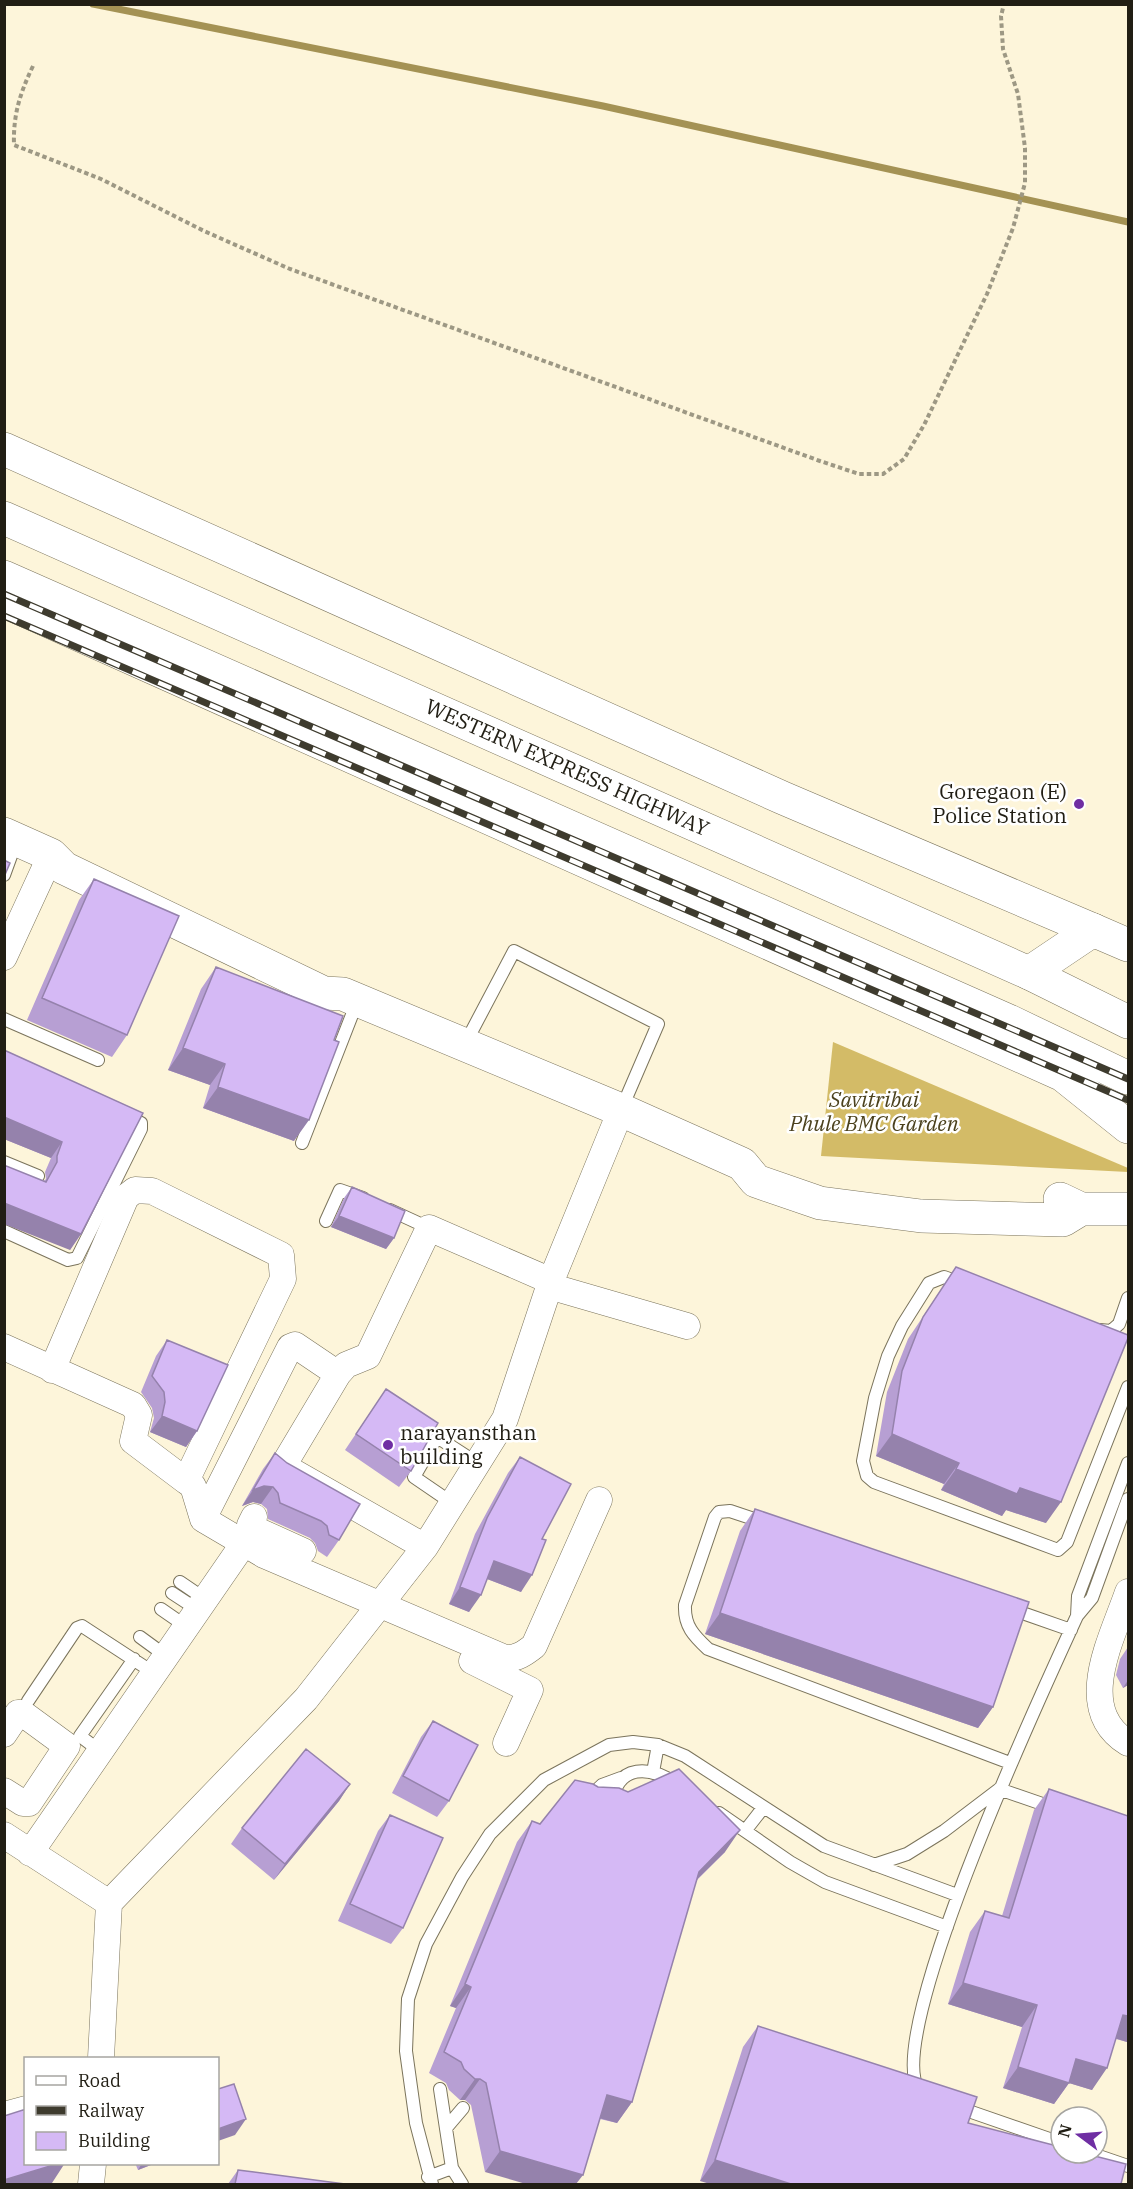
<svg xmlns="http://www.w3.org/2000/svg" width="1133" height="2189" viewBox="0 0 1133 2189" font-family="'IBM Plex Serif',serif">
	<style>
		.forest { fill: #d3bb67 }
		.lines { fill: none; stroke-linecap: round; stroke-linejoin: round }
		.stream { stroke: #a49254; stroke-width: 7 }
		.lane-casing { stroke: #7b745c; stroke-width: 14 }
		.street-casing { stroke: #7b745c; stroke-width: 27 }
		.secondary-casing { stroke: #7b745c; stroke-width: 34 }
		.highway-casing { stroke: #7b745c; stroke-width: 34 }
		.path { stroke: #9d9884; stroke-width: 4; stroke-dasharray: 4.5 3; stroke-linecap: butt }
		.lane { stroke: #fff; stroke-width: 12 }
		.street { stroke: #fff; stroke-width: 26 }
		.secondary { stroke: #fff; stroke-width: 33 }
		.highway { stroke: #fff; stroke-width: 33 }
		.rail-casing { stroke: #3e3b2e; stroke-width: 7 }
		.rail { stroke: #fff; stroke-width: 4.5; stroke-dasharray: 14; stroke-linecap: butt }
		.wall { fill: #b79fd3 }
		.shaded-wall { fill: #9582ac }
		.building { fill: #d5b9f5; stroke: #9582ac; stroke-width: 1.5 }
		.poi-dot { fill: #6f2ea3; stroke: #fff; stroke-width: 2 }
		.labels { text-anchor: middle; stroke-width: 5; stroke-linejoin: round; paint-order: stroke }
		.street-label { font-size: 21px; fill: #211e14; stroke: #fff }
		.poi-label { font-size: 21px; fill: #211e14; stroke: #fff; text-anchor: end }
		.park-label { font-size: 21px; font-style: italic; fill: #4b411d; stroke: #fff }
	</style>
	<rect width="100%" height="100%" fill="#fdf5da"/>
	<!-- forest -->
	<path class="forest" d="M833 1042 1128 1168V1172L821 1156Z"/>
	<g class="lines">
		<!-- stream -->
		<path class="stream" d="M93 4 603 106 1128 222"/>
		<!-- lane casing -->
		<g class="lane-casing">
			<path id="lane" d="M4 875 16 842
				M4 1019 98 1060
				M465 1044 514 951 658 1024 621 1110
				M302 1143 357 1002
				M4 1162 38 1176
				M390 1210 429 1228
				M326 1221 340 1190 363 1198
				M4 1231 68 1260 77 1258 141 1129V1123L125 1115
				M961 1283 944 1277 929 1283 902 1326 888 1356 875 1398 863 1461 867 1476 874 1482 1058 1550 1067 1542 1128 1387
				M1100 1330 1111 1331 1119 1324 1128 1298
				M420 1426 477 1463
				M437 1437 414 1477 452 1503
				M763 1522 730 1511 719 1512 715 1517 685 1605C684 1626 694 1636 708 1649L1010 1763
				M180 1582 205 1599
				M172 1593 198 1610
				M161 1609 187 1627
				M1011 1609 1071 1630
				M1077 1616 1078 1596 1128 1463
				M140 1637 166 1656
				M28 1701 77 1628 82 1626 154 1673
				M100 1751 80 1736 134 1659
				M653 1772 658 1745
				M999 1789 1054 1808
				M587 1799 602 1785 621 1778
				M612 1802C618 1763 650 1766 677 1784
				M719 1813 790 1862 825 1882 947 1927
				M745 1831 763 1808
				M874 1865 907 1854 944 1831 998 1790
				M440 2089 452 2168 462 2184
				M919 2090C881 2037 1046 1684 1077 1616L1092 1598 1128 1499
				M957 2107 1061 2143
				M446 2128 463 2108
				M1090 2153 1128 2166
				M428 2177 452 2168
				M432 2184 416 2123 406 2051 408 1999 426 1944 462 1877 490 1834 544 1780 609 1745 633 1742 658 1745 685 1756 824 1846 957 1895"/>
		</g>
		<!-- street casing -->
		<g class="street-casing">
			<path id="street" d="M4 957 51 855
				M549 1286 687 1326
				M4 1347 133 1405 139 1415 133 1441 186 1481
				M52 1370 126 1197 135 1190 152 1191 281 1255 283 1279 186 1481 193 1486 203 1519 264 1555 505 1658C517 1659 525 1653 534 1646L599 1500
				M338 1374 346 1365 368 1356 429 1228 551 1281
				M254 1517 250 1525 252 1528 303 1551
				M203 1519 290 1347 295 1345 338 1374 283 1466 425 1547
				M1128 1592C1112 1639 1073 1709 1128 1743
				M472 1661 530 1690 506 1743
				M4 1734 18 1713H22L67 1746 29 1803H23L4 1791
				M4 1835 109 1903
				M30 1853 244 1543
				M101 2058 109 1903 306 1699 425 1547 505 1419 551 1281 621 1110
				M4 2115 26 2109
				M91 2184 93 2164"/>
		</g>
		<!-- secondary casing -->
		<g class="secondary-casing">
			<path id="secondary" d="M4 449 783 798 1093 930
				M4 601 1063 1075 1128 1127
				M4 834 51 855 64 868 324 993 343 994 621 1110 742 1164 756 1181 820 1203 921 1216 1063 1220 1081 1209
				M1060 1199 1081 1209H1128"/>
		</g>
		<!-- highway casing -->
		<g class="highway-casing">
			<g id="highway">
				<path id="s1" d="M4 518 1029 973 1128 1022"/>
				<path d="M4 577 1009 1021 1128 1078"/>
				<path d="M1029 973 1093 930 1128 945"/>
			</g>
		</g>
		<!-- path -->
		<path class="path" d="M33 66C20 93 13 115 14 145L101 179 204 231 290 269 820 461 859 474H883L904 459 924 425 987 294 1013 228 1025 183V148L1018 94 1003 49 1001 16 1004 4"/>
		<!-- lane -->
		<use href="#lane" class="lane"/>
		<!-- street -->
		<use href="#street" class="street"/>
		<!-- secondary -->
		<use href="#secondary" class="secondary"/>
		<!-- highway -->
		<use href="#highway" class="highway"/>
		<!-- rail casing -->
		<g class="rail-casing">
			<path id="rail" d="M4 594 1128 1079
				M4 616 1128 1100"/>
		</g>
		<!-- rail -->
		<use href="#rail" class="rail"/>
	</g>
	<!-- wall -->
	<path class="wall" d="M94 879 127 1035 112 1057 27 1020 79 900Z
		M216 967 294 1141 203 1108 210 1085 168 1070 201 989Z
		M4 1050 143 1113 81 1234 70 1250 44 1181 46 1179 45 1172 51 1158 4 1139Z
		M352 1187 394 1238 386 1249 331 1227 344 1198Z
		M956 1267 1046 1523 1006 1510 1002 1516 941 1490 944 1484 876 1456 887 1392 908 1339Z
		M167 1340 197 1431 186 1447 150 1432 154 1418 152 1408 141 1392 156 1356Z
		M386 1389 411 1471 399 1487 345 1450Z
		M275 1453 339 1540 327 1557 318 1551 315 1543 310 1538 268 1519 267 1509 261 1504 253 1502 242 1506 263 1469Z
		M520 1457 542 1539 521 1592 487 1579 469 1612 449 1604 475 1534 508 1473Z
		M755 1509 993 1707 978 1728 705 1634 740 1531Z
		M1128 1647V1685L1123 1688 1116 1675 1120 1659Z
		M433 1721 449 1801 437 1817 392 1793 421 1737Z
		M350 1784 339 1801 274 1880 231 1844 242 1828Z
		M1049 1789 1127 2042 1116 2039 1092 2090 1069 2083 1054 2104 1003 2088 1022 2027 948 2004 970 1932 985 1911 1002 1916 1034 1810Z
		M390 1815 403 1928 391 1944 338 1921 378 1831Z
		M532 1821 540 1824 725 1852 696 1881 632 2102 617 2123 600 2119 485 2172 471 2105 465 2100H460L449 2090 446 2083 429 2073 456 2008 450 2006 517 1842Z
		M758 2026 968 2123 700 2181 743 2047Z
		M135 2163H156L138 2170Z
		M238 2170 345 2184H228Z"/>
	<!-- shaded-wall -->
	<path class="shaded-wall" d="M183 1048 225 1064 210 1085 168 1070Z
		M218 1087 309 1120 294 1141 203 1108Z
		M4 1117 62 1142 51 1158 4 1139Z
		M4 1203 81 1234 70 1250 4 1224Z
		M339 1216 394 1238 386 1249 331 1227Z
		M162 1416 197 1431 186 1447 150 1432Z
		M892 1434 959 1463 944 1484 876 1456Z
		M956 1469 1020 1488 1061 1502 1046 1523 1006 1510 1002 1516 941 1490Z
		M264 1486 273 1487 261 1504 253 1502 242 1506 253 1490Z
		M494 1561 532 1575 521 1592 482 1577Z
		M460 1587 481 1595 469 1612 449 1604Z
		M720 1613 993 1707 978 1728 705 1634Z
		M1128 1680V1685L1123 1688Z
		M350 1784 339 1801 274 1880 285 1864Z
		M740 1830 725 1852 683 1893 699 1872Z
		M963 1983 1037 2005 1022 2027 948 2004Z
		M465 1984 471 1987 456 2008 450 2006Z
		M1123 2015 1128 2016V2040L1127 2042 1108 2036Z
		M1076 2059 1107 2068 1092 2090 1069 2083 1054 2104 1003 2088 1018 2067Z
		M475 2079H480L465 2100H460Z
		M607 2095 632 2102 617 2123 592 2116Z
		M246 2119 235 2135 218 2141V2129Z
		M500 2151 583 2175 576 2184H526L485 2172Z
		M715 2160 791 2184H710L700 2181Z
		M60 2163H65L52 2183 46 2184H4V2180Z
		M142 2163H156L138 2170Z"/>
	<!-- building -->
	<path class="building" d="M4 860 10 863 4 877Z
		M94 879 179 916 127 1035 42 998Z
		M216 967 343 1016 334 1040 339 1042 309 1120 218 1087 225 1064 183 1048Z
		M4 1050 143 1113 81 1234 4 1203V1165L46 1182 57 1162V1156L62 1142 4 1117Z
		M352 1187 405 1211 394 1238 339 1216Z
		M956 1267 1128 1335V1338L1061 1502 1020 1488 1017 1494 956 1469 959 1463 892 1434 902 1371 923 1317Z
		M167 1340 228 1365 197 1431 162 1416 165 1402 164 1392 152 1376Z
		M386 1389 438 1423 411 1471 356 1434Z
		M275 1453 287 1463 360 1504 339 1540 329 1535 327 1526 321 1521 280 1503 278 1493 273 1487 264 1486 253 1490Z
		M520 1457 571 1484 542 1539 546 1540 532 1575 494 1561 481 1595 460 1587 487 1518Z
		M755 1509 1029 1602 993 1707 720 1613Z
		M433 1721 478 1745 449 1801 403 1776Z
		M306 1749 350 1784 285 1864 242 1828Z
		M679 1769 740 1830 699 1872 632 2102 607 2095 583 2175 500 2151 486 2083 480 2079H475L464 2069 461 2062 444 2052 471 1987 465 1984 532 1821 540 1824 575 1780 593 1784 598 1787 619 1788 628 1792Z
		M1049 1789 1128 1816V2016L1123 2015 1107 2068 1076 2059 1069 2083 1018 2067 1037 2005 963 1983 985 1911 1009 1918Z
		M390 1815 443 1838 403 1928 350 1904Z
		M758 2026 977 2097 968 2123 1061 2147V2153H1083L1126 2164 1121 2184H791L715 2160Z
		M234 2084 246 2119 218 2129V2089Z
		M26 2109V2163H60L4 2180V2116Z
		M238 2170 345 2184H235Z"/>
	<!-- markers -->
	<g class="poi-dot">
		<circle cx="1079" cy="804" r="6"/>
		<circle cx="388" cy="1445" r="6"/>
	</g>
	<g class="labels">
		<!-- street labels -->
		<g class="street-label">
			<text dy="7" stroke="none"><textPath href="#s1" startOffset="616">WESTERN EXPRESS HIGHWAY</textPath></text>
		</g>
		<!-- poi labels -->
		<g class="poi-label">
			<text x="1067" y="799">Goregaon (E)<tspan x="1067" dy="24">Police Station</tspan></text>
			<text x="400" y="1440" text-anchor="start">narayansthan<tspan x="400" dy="24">building</tspan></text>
		</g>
		<!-- park labels -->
		<g class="park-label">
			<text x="874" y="1107">Savitribai<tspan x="874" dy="24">Phule BMC Garden</tspan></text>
		</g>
	</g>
	<!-- border -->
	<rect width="1133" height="2189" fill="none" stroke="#211e14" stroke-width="12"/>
	<!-- legend -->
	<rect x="24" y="2057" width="195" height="108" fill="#ffffff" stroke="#a6a5a1" stroke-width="1.5"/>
	<rect x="36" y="2076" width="30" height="9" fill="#ffffff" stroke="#a6a5a1" stroke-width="1.5"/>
	<text x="78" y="2087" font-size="18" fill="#211e14">Road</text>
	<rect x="36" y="2106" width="30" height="9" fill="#3e3b2e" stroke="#a6a5a1" stroke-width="1.5"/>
	<text x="78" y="2117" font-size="18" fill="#211e14">Railway</text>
	<rect x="36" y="2132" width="30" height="18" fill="#d5b9f5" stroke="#a6a5a1" stroke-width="1.5"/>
	<text x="78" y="2147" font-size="18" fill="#211e14">Building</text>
	<!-- north arrow -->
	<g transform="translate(1079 2135) rotate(286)"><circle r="28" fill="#ffffff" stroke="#a6a5a1" stroke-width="1.5"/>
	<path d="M0-4.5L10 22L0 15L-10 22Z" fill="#6f2ea3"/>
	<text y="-9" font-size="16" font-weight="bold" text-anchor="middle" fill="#211e14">N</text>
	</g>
</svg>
